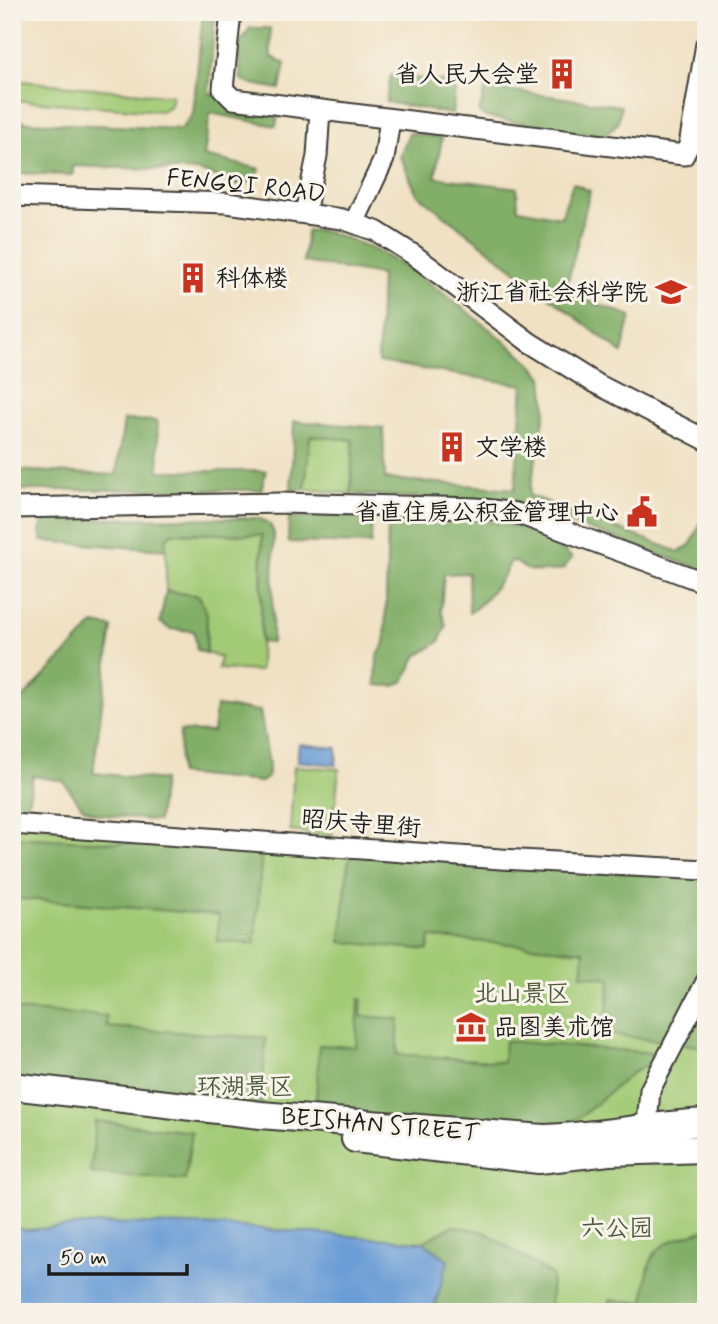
<svg xmlns="http://www.w3.org/2000/svg" width="718" height="1324" viewBox="0 0 718 1324" font-family="Mynerve,'LXGW WenKai TC',sans-serif">
	<style>
		.green { fill: #a3cb76; stroke: #607449; stroke-width: 2 }
		.forest { fill: #82af67; stroke: #4f6642; stroke-width: 2 }
		.water { fill: #6b9cd5; stroke: #445c78; stroke-width: 2 }
		.lines { fill: none; stroke-linecap: round; stroke-linejoin: round }
		.minor-casing { stroke: #3c3a35; stroke-width: 23 }
		.major-casing { stroke: #3c3a35; stroke-width: 30 }
		.minor { stroke: #fff; stroke-width: 19 }
		.major { stroke: #fff; stroke-width: 26 }
		.labels { text-anchor: middle; stroke-width: 6; stroke-linejoin: round; paint-order: stroke }
		.poi-label { font-size: 24px; fill: #1c1c1c; stroke: #f7f3e8; text-anchor: end }
		.street-label { font-size: 24px; fill: #1c1c1c; stroke: #f7f3e8 }
		.park-label { font-size: 24px; fill: #4b593c; stroke: #f7f3e8 }
	</style>
	<rect width="100%" height="100%" fill="#f7f3e8"/>
	<filter id="ink" filterUnits="userSpaceOnUse"><feTurbulence type="fractalNoise" baseFrequency=".0143" numOctaves="2"/><feDisplacementMap in="SourceGraphic" scale="14" xChannelSelector="R" yChannelSelector="G"/><feConvolveMatrix kernelMatrix="1 2 1 2 8 2 1 2 1" color-interpolation-filters="sRGB"/></filter>
	<filter id="wash" filterUnits="userSpaceOnUse"><feTurbulence type="fractalNoise" baseFrequency=".00686" numOctaves="4" result="noise"/><feDisplacementMap in="SourceGraphic" scale="28" xChannelSelector="R" yChannelSelector="G"/><feGaussianBlur stdDeviation="1.57" result="paint"/><feColorMatrix in="noise" values="0 0 0 0 0 0 0 0 0 0 0 0 0 0 0 0 0 1.4 0 .05"/><feComposite in="paint" operator="in"/></filter>
	<g filter="url(#wash)">
		<rect width="100%" height="100%" fill="#f0e1c3"/>
		<!-- green -->
		<path class="green" d="M12 80 161 95H172L170 106 161 111 12 100Z
			M310 435 353 440 351 494 305 489Z
			M170 533 262 535 260 671 218 669 220 657 206 653 207 614 199 596 166 591V539Z
			M294 766 339 769 332 836 290 831Z
			M12 824 706 870V1312H12Z"/>
		<!-- forest -->
		<path class="forest" d="M203 12H215L209 93 279 111 276 126 210 113 204 156 260 169 255 181 239 185 199 171 73 166V175L12 173V139L15 136 12 133V118L26 122 181 129 193 114Z
			M250 28H270L271 57 285 63 280 89 247 83 241 79 238 47Z
			M391 75 456 83 452 114 386 102Z
			M486 87 621 106 618 123 604 135H596L486 117 479 113Z
			M409 133 442 138 435 177 517 188 518 209 561 217 573 183 590 191 565 293 631 316 622 353 417 194 400 156Z
			M318 230C401 249 461 308 527 359L543 377 546 409 529 495 679 552 691 544 701 523 706 524V571L516 503 351 494 353 440 310 436 305 489 291 490 294 421 383 428 385 479 515 489 523 385 378 362 381 275 303 262 307 231Z
			M124 420 157 421 159 471H266L261 490H12V470L116 475Z
			M372 515 371 544 288 542 289 517Z
			M388 516C450 519 525 511 572 558L563 569C552 571 537 573 526 569 520 566 519 562 511 561 505 576 483 605 469 613L468 573 444 574 441 610 446 626 439 642 416 657 404 681 394 686 376 685 377 657 385 643Z
			M258 518 269 523 274 533 272 643 261 642 262 535 171 533 166 539V550L42 541 40 531 44 519Z
			M166 591 199 596 207 614 206 653 197 650 194 631 170 629 160 622Z
			M94 624 112 627 93 773 163 780 158 821 96 814 83 808 63 781 33 776 26 814 12 812V699L23 698Z
			M216 706 260 711 269 764 267 778 261 782 179 774 180 731 213 732Z
			M12 837 262 850 255 944 217 941 219 915 12 898Z
			M353 855 706 878V1047L605 1034 610 978 582 975 584 951 430 937 428 950 341 942 348 863Z
			M359 999 362 1000 361 1016 399 1019 397 1054 503 1062 505 1041 669 1054 632 1073 584 1114 543 1138 315 1119 319 1045 356 1047Z
			M12 1010 107 1016V1027L266 1038 261 1115 12 1086Z
			M95 1121 192 1132 185 1180 91 1173Z
			M453 1226 485 1232 552 1276 550 1312H433L448 1260 423 1242Z
			M706 1229V1312H608L610 1300 644 1302C649 1246 653 1246 706 1229Z"/>
		<!-- water -->
		<path class="water" d="M299 744 337 748 336 765 297 761Z
			M108 1223 230 1226 423 1242 448 1260 433 1312H12V1227L27 1230Z"/>
	</g>
	<g filter="url(#ink)">
		<g class="lines">
			<!-- minor casing -->
			<g class="minor-casing">
				<path id="minor" d="M231 12 223 89 233 99 684 155 689 145 706 44
					M12 196 227 203 342 219 376 231 414 255 529 342 593 382 706 440
					M305 213 317 156 320 110
					M354 223 384 159 390 119
					M12 508 281 503 476 508 516 513 706 583
					M12 824 501 859 706 870
					M647 1125 650 1090 706 982"/>
			</g>
			<!-- major casing -->
			<g class="major-casing">
				<path id="major" d="M12 1086 261 1115 543 1138C598 1136 651 1125 706 1122
					M355 1139 539 1160 609 1152 706 1149"/>
			</g>
			<!-- minor -->
			<use href="#minor" class="minor"/>
			<!-- major -->
			<use href="#major" class="major"/>
		</g>
	</g>
	<!-- icons -->
	<defs>
		<g id="building-bare" transform="scale(2.415)"><path d="M-4-6H4V6H1V3H-1V6H-4ZM-2.5-4.3h1.7v1.8h-1.7ZM.8-4.3h1.7v1.8H.8ZM-2.5-1h1.7V.8h-1.7ZM.8-1h1.7V.8H.8Z" fill="#c8321e" stroke="#f7f3e8" stroke-width="2.5" paint-order="stroke"/></g>
		<g id="university-bare" transform="scale(2.415)"><path d="M0-5L7-2L0 1L-7-2ZM-4 1L0 2.5L4 1V4Q0 6-4 4Z" fill="#c8321e" stroke="#f7f3e8" stroke-width="2.5" paint-order="stroke"/></g>
		<g id="civic-bare" transform="scale(2.415)"><path d="M-.6-6.5H3V-4.5H.6V-3L4-1V1h2V6H-6V1h2V-1L-.6-3ZM-1.2 2.5V6h2.4V2.5Z" fill="#c8321e" stroke="#f7f3e8" stroke-width="2.5" paint-order="stroke"/></g>
		<g id="museum-bare" transform="scale(2.415)"><path d="M0-6L6-3V-2H-6V-3ZM-5-1h2V3h-2ZM-1-1h2V3h-2ZM3-1h2V3H3ZM-6 4H6V6H-6Z" fill="#c8321e" stroke="#f7f3e8" stroke-width="2.5" paint-order="stroke"/></g>
	</defs>
	<g fill-rule="evenodd">
		<use href="#building-bare" x="562" y="74"/>
		<use href="#building-bare" x="193" y="278"/>
		<use href="#university-bare" x="671" y="292"/>
		<use href="#building-bare" x="452" y="447"/>
		<use href="#civic-bare" x="642" y="512"/>
		<use href="#museum-bare" x="471" y="1027"/>
	</g>
	<g class="labels">
		<!-- poi labels -->
		<g class="poi-label">
			<text x="539" y="82">省人民大会堂</text>
			<text x="216" y="286" text-anchor="start">科体楼</text>
			<text x="648" y="300">浙江省社会科学院</text>
			<text x="475" y="455" text-anchor="start">文学楼</text>
			<text x="619" y="520">省直住房公积金管理中心</text>
			<text x="494" y="1035" text-anchor="start">品图美术馆</text>
		</g>
		<!-- street labels -->
		<g class="street-label">
			<text transform="translate(246 185) rotate(6)" y="8">FENGQI ROAD</text>
			<text transform="translate(361 823) rotate(5)" y="8">昭庆寺里街</text>
			<text transform="translate(380 1124) rotate(5)" y="8">BEISHAN STREET</text>
		</g>
		<!-- park labels -->
		<g class="park-label">
			<text x="522" y="1001">北山景区</text>
			<text x="245" y="1094">环湖景区</text>
			<text x="617" y="1236">六公园</text>
		</g>
	</g>
	<!-- margin -->
	<rect width="718" height="1324" fill="none" stroke="#f7f3e8" stroke-width="42"/>
	<!-- scale -->
	<path d="M49 1264v10h138v-10" fill="none" stroke="#1c1c1c" stroke-width="3.5"/>
	<text x="60" y="1264" font-size="21" fill="#1c1c1c" stroke="#f7f3e8" stroke-width="5" paint-order="stroke">50 m</text>
</svg>
